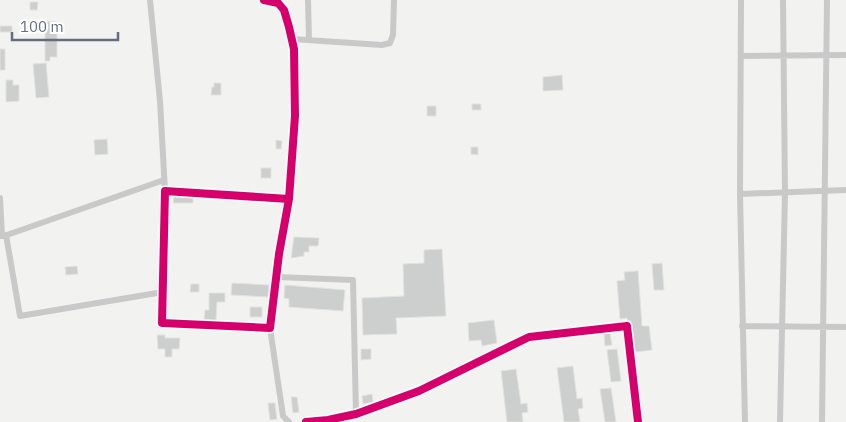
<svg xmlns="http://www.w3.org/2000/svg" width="846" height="422" viewBox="0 0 846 422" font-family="'IBM Plex Sans',sans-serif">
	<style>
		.building { fill: #cdcece; stroke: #e2e2e1 }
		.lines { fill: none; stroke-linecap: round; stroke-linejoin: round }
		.minor { stroke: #c9c9ca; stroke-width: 6 }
		.cycleway-casing { stroke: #fff; stroke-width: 11 }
		.cycleway { stroke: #d6006c; stroke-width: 8 }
	</style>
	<rect width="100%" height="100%" fill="#f2f3f1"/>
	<!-- building -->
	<path class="building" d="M30 2H38L37 10H30Z
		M45 21 57 22V57H50V61H45Z
		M0 26H12V32H0Z
		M0 49H5V70H0Z
		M46 63 49 97 36 98 33 64Z
		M562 75 563 90 543 91V77Z
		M6 80H13V85H19V101L6 102Z
		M214 83H221V95H211L212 87H214Z
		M472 104H481V110H472Z
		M427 106H436V116H427Z
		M107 139 108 154 95 155 94 140Z
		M276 140 282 141 281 149H276Z
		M471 147H478V155L471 154Z
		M261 168H271V178H261Z
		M174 197 193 198V203H173Z
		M294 237 319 238 318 246H309V252H304V256L291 258Z
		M442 249 446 316 396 318 397 334 363 335 362 298 404 296 403 264 424 263V250Z
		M662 263 664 290H654L652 264Z
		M77 266 78 274 66 275 65 267Z
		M638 271 642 326H649L652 350 635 352 631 321H628L627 318 620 319 617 281 625 280 624 272Z
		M232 283 269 285 268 297 231 295Z
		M191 284H199V292H190Z
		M285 285 345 290 343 311 289 307V299L284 298Z
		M209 293H225V302H217L216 320H204L205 310H209Z
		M250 307H262V317H250Z
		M494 320 497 343 482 346 481 340 469 341 468 323Z
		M610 333 612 345 605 346 604 334Z
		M157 335H165V338H180L179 349H172V357H165V349H158Z
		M361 349H371V359L361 360Z
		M617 349 621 381 611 382 607 350Z
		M573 366 577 399 582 398 583 408 578 409 580 422H564L557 368Z
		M516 369 521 404 527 403 528 412 522 413 523 422H507L501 371Z
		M611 388 616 422H605L600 389Z
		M372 394 373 402 363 404 362 396Z
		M291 397H297L299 412 293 413Z
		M268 403H275L277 419 270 420Z"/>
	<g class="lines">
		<!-- minor -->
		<path class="minor" d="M150 0 160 101 165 191
			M264 0 278 3 284 10 289 27 294 49 295 116 289 199 279 254 270 328 162 323 165 191 289 199
			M308 0 309 40
			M741 0 740 194 745 422
			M292 39 382 45 390 43 393 35 394 0
			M741 56 846 55
			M740 194 846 190
			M0 198 2 236H0
			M6 235 20 316 163 292
			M4 236 164 180
			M276 277 353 280 356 414
			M742 326 846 327
			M270 328 283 416 289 422
			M306 422 328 420 356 414 419 391 529 337 627 326 638 422
			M780 422 785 193 783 0
			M822 422 827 0"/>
		<!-- cycleway casing -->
		<g class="cycleway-casing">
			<path id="cycleway" d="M264 0 278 3 284 10 289 27 294 49 295 116 289 199 279 254 270 328 162 323 165 191 289 199
				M306 422 328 420 356 414 419 391 529 337 627 326 638 422"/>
		</g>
		<!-- cycleway -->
		<use href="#cycleway" class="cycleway"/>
	</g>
	<!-- scale -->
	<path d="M12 32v8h106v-8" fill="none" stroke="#666b7e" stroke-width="2.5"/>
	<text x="20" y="32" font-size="15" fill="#666b7e" stroke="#ffffff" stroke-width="4" paint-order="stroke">100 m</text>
</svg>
